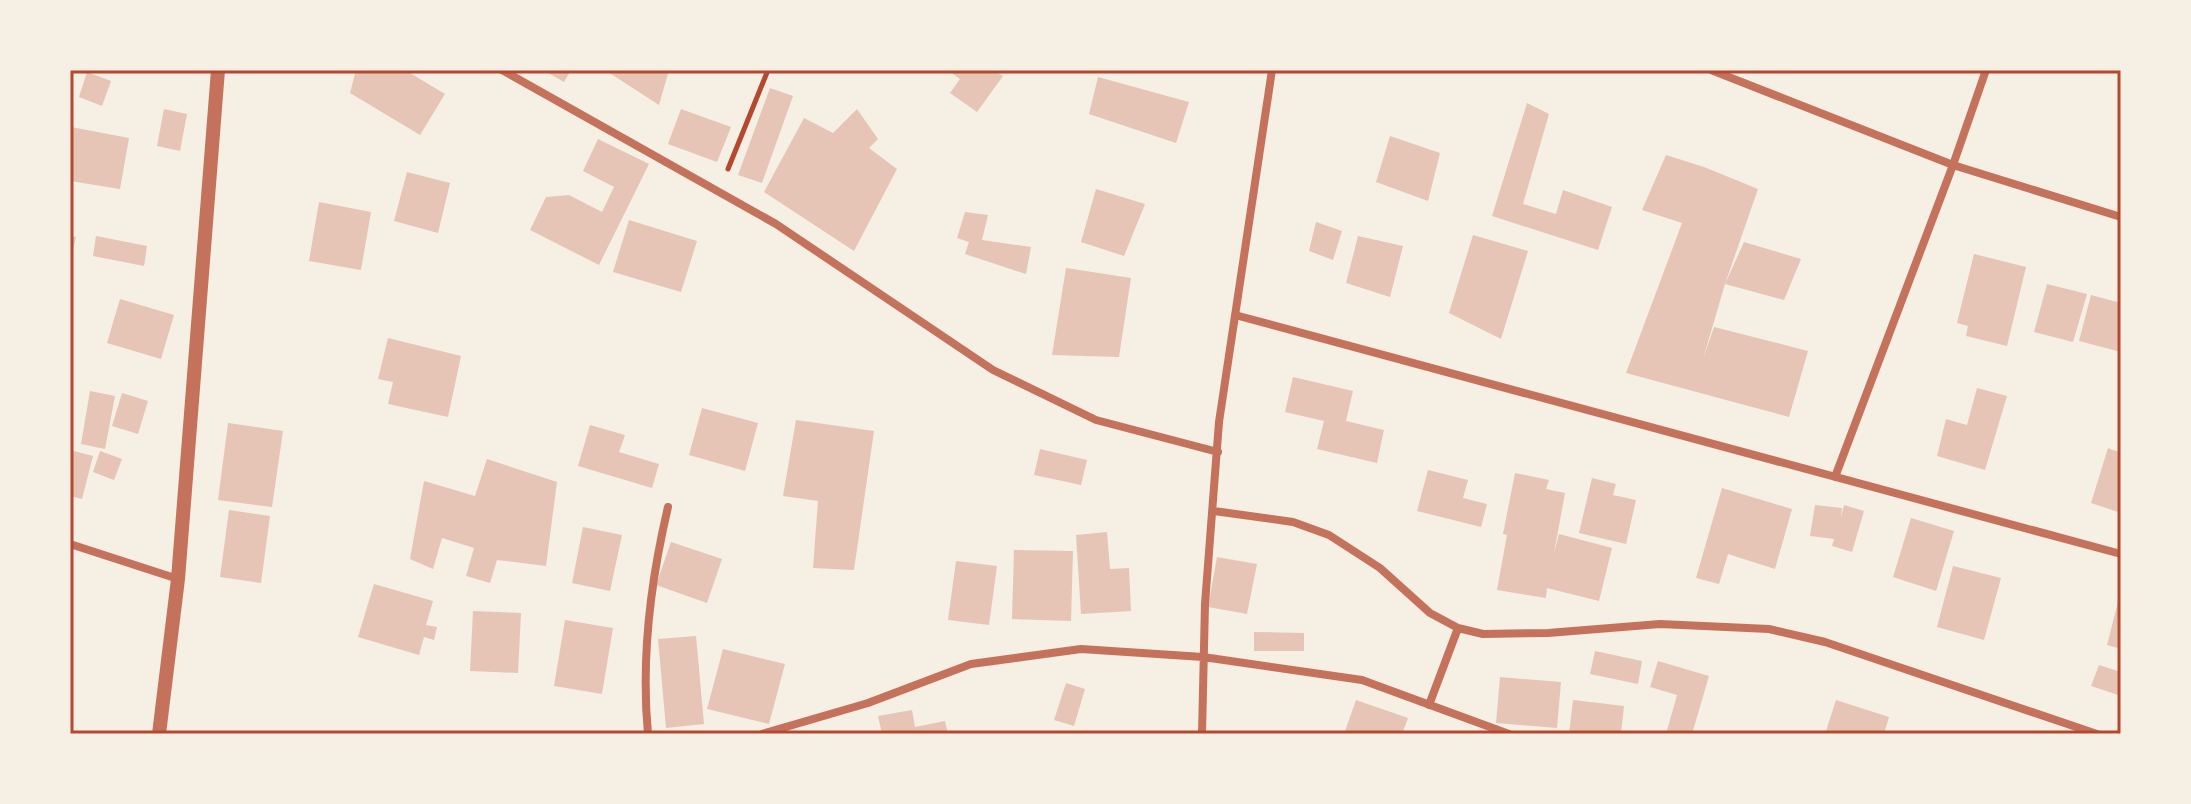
<svg xmlns="http://www.w3.org/2000/svg" width="2191" height="804" viewBox="0 0 2191 804" font-family="Raleway,sans-serif">
	<style>
		.building { fill: #e6c5b7 }
		.lines { fill: none; stroke-linecap: round; stroke-linejoin: round }
		.path { stroke: #b5482f; stroke-width: 5 }
		.minor { stroke: #c5725c; stroke-width: 8 }
		.tertiary { stroke: #c5725c; stroke-width: 14 }
		.neatline { fill: none; stroke: #b5482f; stroke-width: 3 }
	</style>
	<rect width="100%" height="100%" fill="#f6efe4"/>
	<!-- building -->
	<path class="building" d="M356 70H405L445 94 420 135 350 93Z
		M543 70H571L564 82Z
		M605 70H669L659 105Z
		M947 70H993L1003 76 977 112 950 93 960 79Z
		M87 72 111 81 102 106 79 97Z
		M1098 77 1189 102 1176 143 1089 114Z
		M770 88 793 96 762 183 738 175Z
		M1527 103 1549 114 1523 204 1556 214 1563 190 1612 207 1598 250 1492 216Z
		M164 109 187 114 180 151 157 146Z
		M681 109 731 127 717 162 668 144Z
		M857 109 878 139 869 148 897 169 854 251 764 192 804 118 833 133Z
		M71 127 129 138 120 189 70 181Z
		M1390 136 1440 153 1428 201 1376 182Z
		M598 139 649 164 599 265 530 230 546 197 569 195 602 212 614 187 583 171Z
		M1666 155 1704 167 1758 189 1725 284 1744 242 1801 259 1784 300 1725 284 1703 359 1714 327 1808 351 1789 417 1626 373 1682 223 1642 210Z
		M407 172 450 183 438 233 394 221Z
		M1096 189 1145 204 1124 256 1081 242Z
		M319 202 371 212 361 270 309 261Z
		M965 212 988 215 982 240 1031 247 1026 274 965 254 969 242 957 238Z
		M629 220 697 241 681 292 613 272Z
		M1316 222 1342 231 1333 260 1309 251Z
		M1473 235 1528 251 1501 339 1449 313Z
		M70 236 76 237 71 258H70Z
		M96 236 147 246 144 266 93 256Z
		M1358 236 1403 246 1390 297 1346 283Z
		M1974 254 2026 267 2007 346 1966 336 1968 326 1957 323Z
		M1066 268 1131 278 1119 357 1052 355Z
		M2047 284 2087 294 2073 342 2034 332Z
		M2091 295 2121 303V352L2079 341Z
		M120 299 174 315 161 359 107 343Z
		M388 338 461 356 448 417 388 404 393 382 378 379Z
		M1293 377 1353 391 1346 421 1384 430 1377 463 1317 449 1324 421 1285 412Z
		M1977 388 2007 396 1985 470 1937 456 1946 419 1967 425Z
		M90 391 115 396 105 449 81 444Z
		M122 393 148 401 138 434 112 426Z
		M702 408 758 423 745 471 689 455Z
		M796 420 874 431 854 570 813 568 818 501 783 496Z
		M228 423 283 431 272 507 218 500Z
		M590 425 625 435 619 452 659 464 652 488 578 466Z
		M2108 448 2121 453V513L2091 503Z
		M1040 449 1087 460 1081 485 1034 475Z
		M70 450 93 456 82 499 70 496Z
		M100 451 122 459 114 480 93 472Z
		M487 459 557 482 546 566 497 560 490 583 466 576 474 548 442 538 433 569 410 559 424 481 475 496Z
		M1428 470 1468 480 1463 498 1487 504 1481 527 1417 511Z
		M1515 473 1549 480 1546 489 1565 493 1554 553 1559 534 1612 548 1599 601 1547 588 1546 598 1497 590 1507 535 1503 534Z
		M1592 478 1616 484 1613 495 1636 500 1626 544 1579 533Z
		M1722 488 1792 509 1775 569 1728 554 1719 584 1696 578Z
		M1815 505 1842 508 1841 517 1844 505 1864 511 1852 552 1832 546 1834 539 1810 536Z
		M229 510 270 516 261 583 220 577Z
		M1911 518 1954 531 1936 591 1893 577Z
		M583 527 622 535 610 591 572 583Z
		M1107 532 1110 569 1129 568 1131 611 1081 614 1076 535Z
		M671 542 722 559 707 603 656 585Z
		M1014 550 1073 551 1071 621 1012 619Z
		M1217 557 1257 564 1247 614 1208 607Z
		M956 561 997 566 989 625 948 620Z
		M1953 566 2001 578 1984 640 1937 627Z
		M374 584 433 601 426 625 437 627 434 640 424 637 419 655 358 637Z
		M2120 594H2121V649L2107 645Z
		M473 611 521 613 518 673 470 671Z
		M565 620 613 628 602 694 554 686Z
		M1254 632 1304 633V651H1254Z
		M696 636 704 724 666 728 658 639Z
		M723 649 785 664 769 724 707 709Z
		M1595 651 1642 661 1638 684 1590 674Z
		M1658 661 1709 676 1692 734H1666L1677 695 1650 687Z
		M2099 665 2121 672V696L2091 686Z
		M1500 677 1561 682 1557 728 1496 723Z
		M1066 683 1085 689 1074 726 1054 720Z
		M1356 700 1408 718 1402 734H1344Z
		M1573 700 1624 706 1621 734H1569Z
		M1836 700 1889 717 1884 734H1825Z
		M912 710 915 727 945 721 948 734H882L878 716Z"/>
	<g class="lines">
		<!-- path -->
		<path class="path" d="M728 169 768 70"/>
		<!-- minor -->
		<path class="minor" d="M502 70 776 224 993 370 1096 420 1218 452
			M1711 70 1953 165 2121 217
			M1235 315 2121 554
			M1835 477 1953 165 1986 70
			M1214 511 1293 522 1329 535 1380 568 1430 613 1458 628 1483 634 1548 633 1660 624 1769 629 1825 642 2097 734
			M70 544 178 579
			M1429 705 1458 628
			M648 734C641 660 651 579 668 507
			M762 734 868 703 971 664 1081 649 1203 657 1362 680 1509 734
			M1202 734 1205 604 1219 422 1272 70"/>
		<!-- tertiary -->
		<path class="tertiary" d="M159 734 178 579 218 70"/>
	</g>
	<!-- border -->
	<rect width="2191" height="804" fill="none" stroke="#f6efe4" stroke-width="144"/>
	<rect x="72" y="72" width="2047" height="660" class="neatline"/>
</svg>
